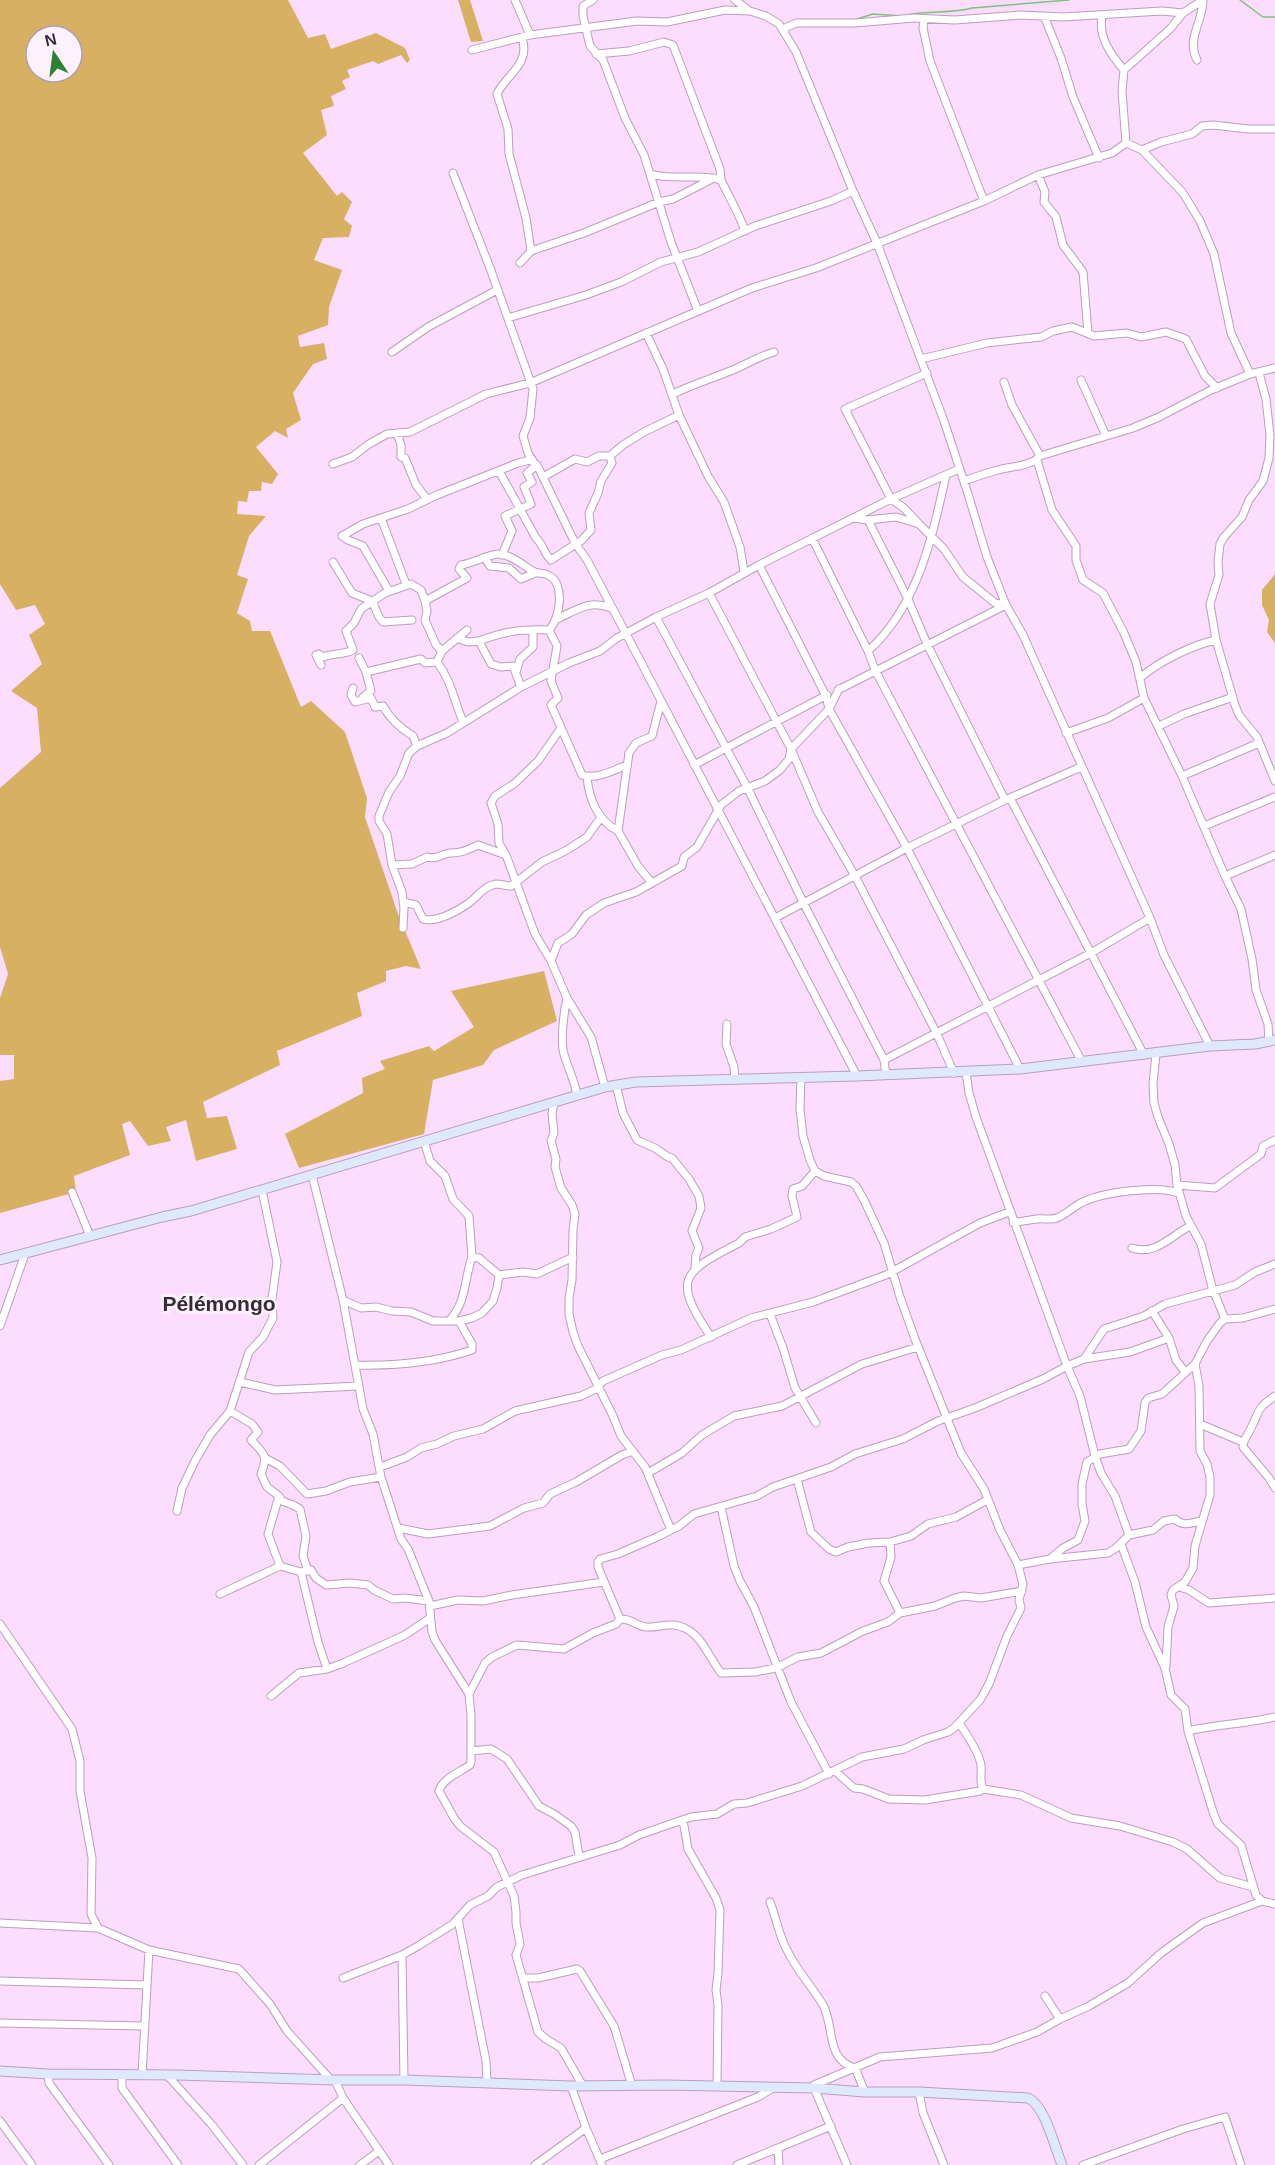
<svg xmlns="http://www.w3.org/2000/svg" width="1275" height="2165" viewBox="0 0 1275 2165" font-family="Arial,sans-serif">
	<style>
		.green { fill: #d7b061; fill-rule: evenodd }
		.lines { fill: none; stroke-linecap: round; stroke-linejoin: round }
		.stream { stroke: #7bc479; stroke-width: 1.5 }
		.street-casing { stroke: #bb9ebe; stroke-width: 9 }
		.secondary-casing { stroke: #bb9ebe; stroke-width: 11 }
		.street { stroke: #fff; stroke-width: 7 }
		.secondary { stroke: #dee9ff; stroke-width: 9 }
		.labels { text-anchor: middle; stroke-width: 6; stroke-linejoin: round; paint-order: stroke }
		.quarter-label { font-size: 21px; font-weight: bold; fill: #362a37; stroke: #fef1ff }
	</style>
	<rect width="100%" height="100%" fill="#fcddff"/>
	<!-- green -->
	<path class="green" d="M0 0H288L308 38 325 34 331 49 376 33 405 48 410 60 407 63 401 55 378 64 373 61 347 70 350 77 342 81 346 89 331 96 334 106 321 110 327 135 303 153 337 196 342 192 352 202 344 219 352 226 349 237 323 238 314 260 342 270 329 307 328 325 298 336 300 347 324 343 327 359 313 364 293 393 301 420 286 429 288 438 275 431 256 447 278 474 272 484 262 482 261 491H249L247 502 238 501 237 514 266 516 249 536 237 575 248 579 237 613 250 621 252 631H270L301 707 311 701 345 732 367 798 365 817 398 914 421 969 406 966 386 971V981L357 993 362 1016 277 1051 280 1065 203 1102 207 1118 227 1116 237 1149 196 1161 186 1120 166 1127 171 1141 148 1146 130 1121 122 1124 130 1155 74 1176 76 1192 0 1213V1081L14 1079V1055H0V998L8 974 0 947V788L41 752 37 708 11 691 42 664 29 635 45 624 35 605 16 610 0 584ZM36 36H72V72H36Z
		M458 0H470L483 41 471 42Z
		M1275 574V643L1267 632 1269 620 1262 605V590Z
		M544 971 557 1021 494 1050 483 1065 433 1080 424 1134 299 1168 285 1134 363 1093 362 1078 385 1069 380 1061 429 1046 434 1051 474 1027 451 991Z"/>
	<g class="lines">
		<!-- stream -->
		<path class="stream" d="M1240 0 1263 17H1275
			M907 15C929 10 951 14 972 8L1069 0
			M857 19 873 14 902 16"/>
		<!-- street casing -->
		<g class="street-casing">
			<path id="street" d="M515 0 530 35
				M593 0 583 6V16L590 46 603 60 625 118 644 155 671 242 698 311
				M735 0 747 9
				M1044 16 1061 58 1073 97 1099 158
				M1102 16C1098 37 1111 55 1124 70
				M924 19 923 28 930 61 984 201
				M783 29 796 23H855L914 18 955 20 1020 15 1063 17 1162 11 1183 13
				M522 38C531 65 506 74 497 94L508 129 509 154 526 218 531 251
				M472 50 530 35 637 21 667 22 725 10 750 11 766 16 779 24 796 52 853 191 877 243 944 421 968 494 987 557 1006 605 1023 635 1150 918 1164 955 1210 1046
				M596 54 629 51 664 42 673 45 720 169 721 180
				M1197 60C1186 39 1203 22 1203 0
				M1126 143 1142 150 1183 193 1200 221 1214 254 1231 333 1250 374
				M1142 150 1161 142 1192 134 1202 126 1213 125 1248 129H1275
				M453 173 490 268 533 389 530 418 523 436 528 453 533 461
				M651 174C674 181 700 173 721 180 729 197 739 213 745 231
				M1038 175 1045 192 1044 202 1056 217 1063 245 1083 272 1088 333
				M520 263 531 251 584 233 659 202 673 199 714 178
				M508 318 586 295 621 282 661 262 698 252 755 226 831 201 853 191
				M646 333 663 369 679 415 708 476 724 502 740 547 744 572
				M392 352 428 327 497 290
				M921 359 987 343 1041 337 1053 331 1072 327 1094 336 1127 333 1141 337 1166 332 1186 339 1205 376 1217 388
				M1259 373 1266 399 1270 435 1269 458 1263 481 1249 500 1242 517 1224 537 1220 544 1218 562 1219 575 1210 604 1216 640 1235 705 1239 715 1257 737 1275 781
				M1081 380 1106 436
				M1004 382 1012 405 1040 456
				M673 394C693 384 714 378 735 369 749 363 760 356 774 352
				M397 433 401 445V457L405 458 416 485 427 499
				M1037 460 1052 510 1076 546V560L1083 580 1103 593 1124 633 1136 662 1144 698 1182 776 1225 876 1275 855
				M333 464 352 457 369 444 387 434 410 432 486 394 530 383 752 288 816 268 984 201 1038 175 1112 153 1126 143 1122 91 1124 70 1170 29 1183 13 1203 0
				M499 471 536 538C543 544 544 554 551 560L582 540 591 530 589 513 598 493 601 481 612 463 610 456
				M543 477 575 459 587 462 599 456H610L623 445 644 432 679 415
				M964 481C975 477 986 473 998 470 1011 466 1030 467 1040 456L1133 428 1159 417 1211 390 1250 374 1275 368
				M381 518 406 584
				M853 518 868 520 896 517 919 524 944 549 963 577 995 603 1006 605
				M868 520 908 599 927 644 1005 800
				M919 524 904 508 891 499 845 409 927 373
				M812 538 868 651 875 670 1082 1062
				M502 555 512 531 505 516 531 504 524 487 532 482 527 473 537 465
				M485 558 490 566 509 568 521 579 535 573
				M333 562 352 593 372 601 379 617 383 622 412 620
				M759 565 826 696 829 709 907 848 1020 1069
				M389 591 363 546 348 540 342 536 363 524 408 509 437 495 518 463 530 460 537 465 575 543 587 560 643 666 857 1076
				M709 593 791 749 818 812 855 876 936 1032 954 1073
				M656 617 747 787 804 904 884 1060 886 1075
				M557 619C577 610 590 599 611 608
				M457 638 468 642 479 641 491 664 501 667 513 666 521 687
				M479 641C505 631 522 629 549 630L557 646 551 681 558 698 551 705 582 775C596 780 614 770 627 765
				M442 651 436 645 425 620 427 611 425 601 467 578 459 569 461 565C473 563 485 556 497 554 508 553 522 564 531 570 537 575 542 572 548 575 566 583 560 619 549 630
				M868 651C918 606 932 538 946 475
				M359 658 366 672
				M321 665 316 655 319 654 323 657C333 653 343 655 353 650L346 631 354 623 361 609 385 593 411 584 421 590 425 601
				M516 672 520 659 533 647V630
				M1140 678C1158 662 1192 645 1216 640
				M353 688 351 695 355 702 371 698 375 707 383 706C390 719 400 728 413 736L417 746
				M838 690 1006 605
				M363 700V697L371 691 366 672 421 659 425 663 437 662
				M463 722C454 700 451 680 437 662L442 651 467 630
				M1159 726 1184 714 1233 697
				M1066 733 1108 718 1144 698
				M694 765 827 695
				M1182 776 1259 743
				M587 777C589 799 598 821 618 831
				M1010 798 1144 1055
				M1204 826 1275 797
				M506 855 499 843 498 824 491 803 495 796 515 783 538 761 561 728
				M392 865 412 864 427 857C437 860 441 854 450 853 462 853 467 850 478 845L506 855 535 934 551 961
				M1225 876 1241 909 1252 959 1256 990 1268 1024 1269 1042
				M651 882 638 866 618 831 629 753 636 743 652 736 661 701
				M403 902 416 905 423 919C436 923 458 911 469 903 478 896 484 886 496 884 501 884 506 886 511 886L542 862 567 850 587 837 601 817
				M775 918 907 848 1005 800 1081 767
				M403 928 404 908 402 892 392 865 387 834 379 821V816L389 792 400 776 409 753 417 746 447 733 521 687 569 663 600 651 617 638 656 617 709 593 759 565 891 499 959 469
				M567 998C564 1012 560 1040 564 1054 568 1069 574 1078 577 1095
				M727 1024 726 1044 734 1067 735 1080
				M1156 1054 1153 1084 1154 1103 1158 1117 1169 1144 1175 1165 1177 1185 1186 1216 1201 1244 1212 1287 1225 1319
				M884 1060 1091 953 1150 918
				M616 1085 623 1113 637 1140 655 1148 668 1157 672 1158 689 1179 699 1196 701 1208 692 1231 699 1248 696 1255 695 1268
				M605 1087 591 1037 567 998 551 961 558 943 572 934 586 915 604 903 636 892 682 866 684 857 697 847 721 805 739 791 765 781 780 770 789 759 791 749 829 709 839 689
				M554 1102 552 1114 554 1133 551 1141 556 1159 555 1167 561 1188 572 1205 575 1214 573 1230 572 1280 569 1298V1314L573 1332 578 1346 613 1416 621 1436 645 1467 671 1530
				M424 1141 430 1161 445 1176 453 1199 469 1216 472 1257 479 1258 499 1275
				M312 1175 343 1300 363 1409 373 1434 381 1477 401 1539 408 1549 429 1601 432 1632 435 1640 469 1694 471 1715V1762L470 1765C460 1772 442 1779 439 1791L454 1818 460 1826 494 1852 514 1896 516 1912V1923L520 1944 516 1955 538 2032 546 2039 561 2048 583 2086
				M1177 1185 1215 1188 1261 1154 1263 1146 1275 1140
				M72 1192 90 1236
				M1013 1222C1022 1222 1028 1220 1037 1219 1045 1218 1052 1221 1059 1217 1066 1214 1072 1208 1079 1204 1100 1192 1156 1185 1179 1193
				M1132 1248C1155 1256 1171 1236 1190 1226
				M343 1300 361 1308 376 1307 392 1311 411 1312 433 1321H459L472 1318 482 1313 493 1301 497 1288 499 1275 523 1272 537 1274 573 1257
				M1152 1311 1169 1338 1176 1360 1185 1372
				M770 1314 783 1348 795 1388 816 1423
				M450 1320C467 1300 464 1280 472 1257
				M0 1326 25 1254
				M711 1337C672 1279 681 1273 739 1243L745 1237 771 1229 797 1217 792 1196 793 1189 802 1186 815 1171
				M1084 1359 1104 1329 1144 1316 1165 1304 1235 1285 1255 1272 1275 1264
				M355 1365C395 1366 434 1363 472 1350V1344L459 1321
				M240 1382 275 1390 359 1386
				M1275 1396C1255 1410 1261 1409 1251 1428 1248 1435 1243 1439 1243 1447L1269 1478 1275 1488
				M230 1411 252 1424 258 1432 251 1440C265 1454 268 1456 261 1474L267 1487 279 1496 282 1501 293 1505 300 1509 306 1536 303 1556 308 1571
				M1200 1424 1243 1442
				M265 1458 280 1466 307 1494 326 1491 350 1482 381 1477
				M380 1467 407 1457 421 1448 437 1444 454 1436 483 1429 515 1411 581 1396 596 1389 603 1381 662 1355 681 1350 751 1318 813 1302 886 1275 980 1223 1009 1212
				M648 1473 682 1453 702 1435 734 1416 782 1406 862 1364 918 1347
				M797 1479 811 1532 829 1549 836 1552 848 1547 869 1543 890 1542 911 1536 928 1524 956 1517 987 1500
				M721 1507 734 1566 740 1581 754 1607 791 1702 829 1774
				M177 1511 182 1488 195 1461 210 1435 230 1411 249 1352 263 1337 273 1318 272 1299 277 1262 262 1190
				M399 1528 428 1534 490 1526 524 1508 543 1503 550 1494 576 1482 622 1455 633 1451
				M1129 1535 1115 1496 1101 1473 1095 1456 1080 1396 1067 1366 1084 1359 1130 1352 1169 1338
				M890 1542 891 1557 884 1581 900 1613
				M1121 1544 1135 1582 1146 1627 1165 1668 1171 1695 1185 1709 1188 1731 1214 1815 1218 1824 1241 1845 1256 1895 1262 1901 1275 1904
				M1050 1559 1108 1553 1116 1548 1129 1535 1153 1530 1164 1521 1175 1519C1184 1528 1192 1522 1202 1521
				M1018 1565 1050 1559 1063 1548 1078 1540 1085 1521 1082 1504V1484L1087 1462 1100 1454 1129 1449 1141 1431 1145 1403 1148 1398 1162 1394 1195 1364 1207 1341 1220 1323 1225 1319 1243 1318 1275 1309
				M280 1566 301 1572
				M1179 1587 1189 1590 1209 1603 1275 1598
				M220 1594 280 1566 268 1534 279 1496
				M430 1606 458 1600 483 1601 512 1595 604 1582
				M620 1619 598 1567V1562L600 1559 618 1554 657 1537 679 1526 694 1514 757 1496 773 1487 831 1467 855 1454 903 1439 938 1421 975 1408 1043 1379 1067 1366 976 1117 969 1093 966 1072
				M0 1624 72 1729 80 1761V1791L92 1858 91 1914 98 1928
				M1166 1666 1168 1627 1174 1606 1171 1595 1173 1590 1185 1582 1193 1568 1195 1546 1210 1495V1477L1207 1464 1200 1451 1199 1386 1195 1364
				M327 1669 318 1642 301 1572 311 1570 316 1578 326 1585 350 1583 368 1585 374 1590 393 1599 405 1598 429 1601
				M469 1694 485 1663 492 1657 517 1645 564 1649 593 1633 616 1624 620 1619C631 1618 636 1626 646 1627 655 1628 665 1624 674 1625 700 1628 707 1655 721 1673L755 1672 776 1668 798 1657 821 1653 863 1631 888 1622 900 1613 935 1606 955 1598 964 1596 981 1598 1022 1591
				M271 1696 299 1673 327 1669 341 1664 405 1635 430 1618
				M959 1723C966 1733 979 1753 981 1765 982 1774 979 1781 983 1789
				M1188 1731C1217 1724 1246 1724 1275 1717
				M471 1751 491 1749 507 1759 539 1806 554 1814 571 1826 575 1832 579 1856
				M835 1771 854 1788 863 1789 889 1799 925 1800 980 1791 983 1789 1021 1795 1071 1818 1120 1826 1173 1842 1187 1849 1220 1878 1253 1887
				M683 1820 688 1849 716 1898 720 1910 718 1973 716 1990 718 2005 717 2086
				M770 1902C776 1917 779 1936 787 1950 796 1970 812 1986 823 2005 835 2027 825 2059 855 2068L865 2092
				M458 1919 486 2061 487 2082
				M0 1923 98 1928 149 1950 239 1969 270 2004 287 2031 331 2080
				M402 1955 404 2080
				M343 1978 402 1955 418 1946 453 1924 470 1905 488 1896 497 1887 522 1875 620 1845 639 1835 691 1817 717 1814 734 1804 747 1803 802 1786 862 1757 904 1749 923 1740 948 1732 954 1728 980 1700 989 1684 1007 1636 1021 1608 1019 1600 1023 1584 1018 1565 1000 1530 984 1489 961 1453 915 1339 900 1297 884 1243 864 1200 856 1186 851 1182 824 1176 815 1171 810 1160 803 1136 800 1109 801 1078
				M523 1978H538L577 1969 580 1971 614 2026 632 2086
				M0 1981 146 1985
				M1045 1996 1060 2019
				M0 2023 144 2026
				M48 2074 49 2083 109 2165
				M142 2075 149 1950
				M167 2075 212 2125 243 2165
				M122 2076V2088L178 2165
				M335 2080 343 2098 389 2165
				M571 2086 586 2128 602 2165
				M919 2092 923 2113 944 2165
				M0 2121 32 2165
				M778 2149 779 2165
				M600 2159 758 2097 773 2088
				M259 2165 343 2098
				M360 2165 379 2151
				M535 2165 586 2128
				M737 2165 831 2126
				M847 2165 814 2088V2085L880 2057 992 2048 1037 2032 1060 2019 1089 2006 1128 1983 1161 1953 1203 1923 1262 1901
				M1083 2165 1183 2129 1225 2117 1241 2165"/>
		</g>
		<!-- secondary casing -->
		<g class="secondary-casing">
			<path id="secondary" d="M0 1260 162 1217 191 1211 605 1087 636 1082 857 1076 1020 1069 1210 1046 1255 1044 1275 1040
				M0 2071 48 2074 177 2075 335 2080H404L571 2086 666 2085 814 2088 865 2092H919L1028 2098C1045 2105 1055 2148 1062 2165"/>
		</g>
		<!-- street -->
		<use href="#street" class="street"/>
		<!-- secondary -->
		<use href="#secondary" class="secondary"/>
	</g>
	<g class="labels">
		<!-- quarter labels -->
		<g class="quarter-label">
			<text x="219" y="1311">Pélémongo</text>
		</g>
	</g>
	<!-- north arrow -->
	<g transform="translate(54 54) rotate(347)"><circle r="28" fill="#fef1ff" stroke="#aea1af" stroke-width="1.5"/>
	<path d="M0-4.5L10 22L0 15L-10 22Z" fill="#2d822f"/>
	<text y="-9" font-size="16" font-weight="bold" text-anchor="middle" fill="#362a37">N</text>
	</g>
</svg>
